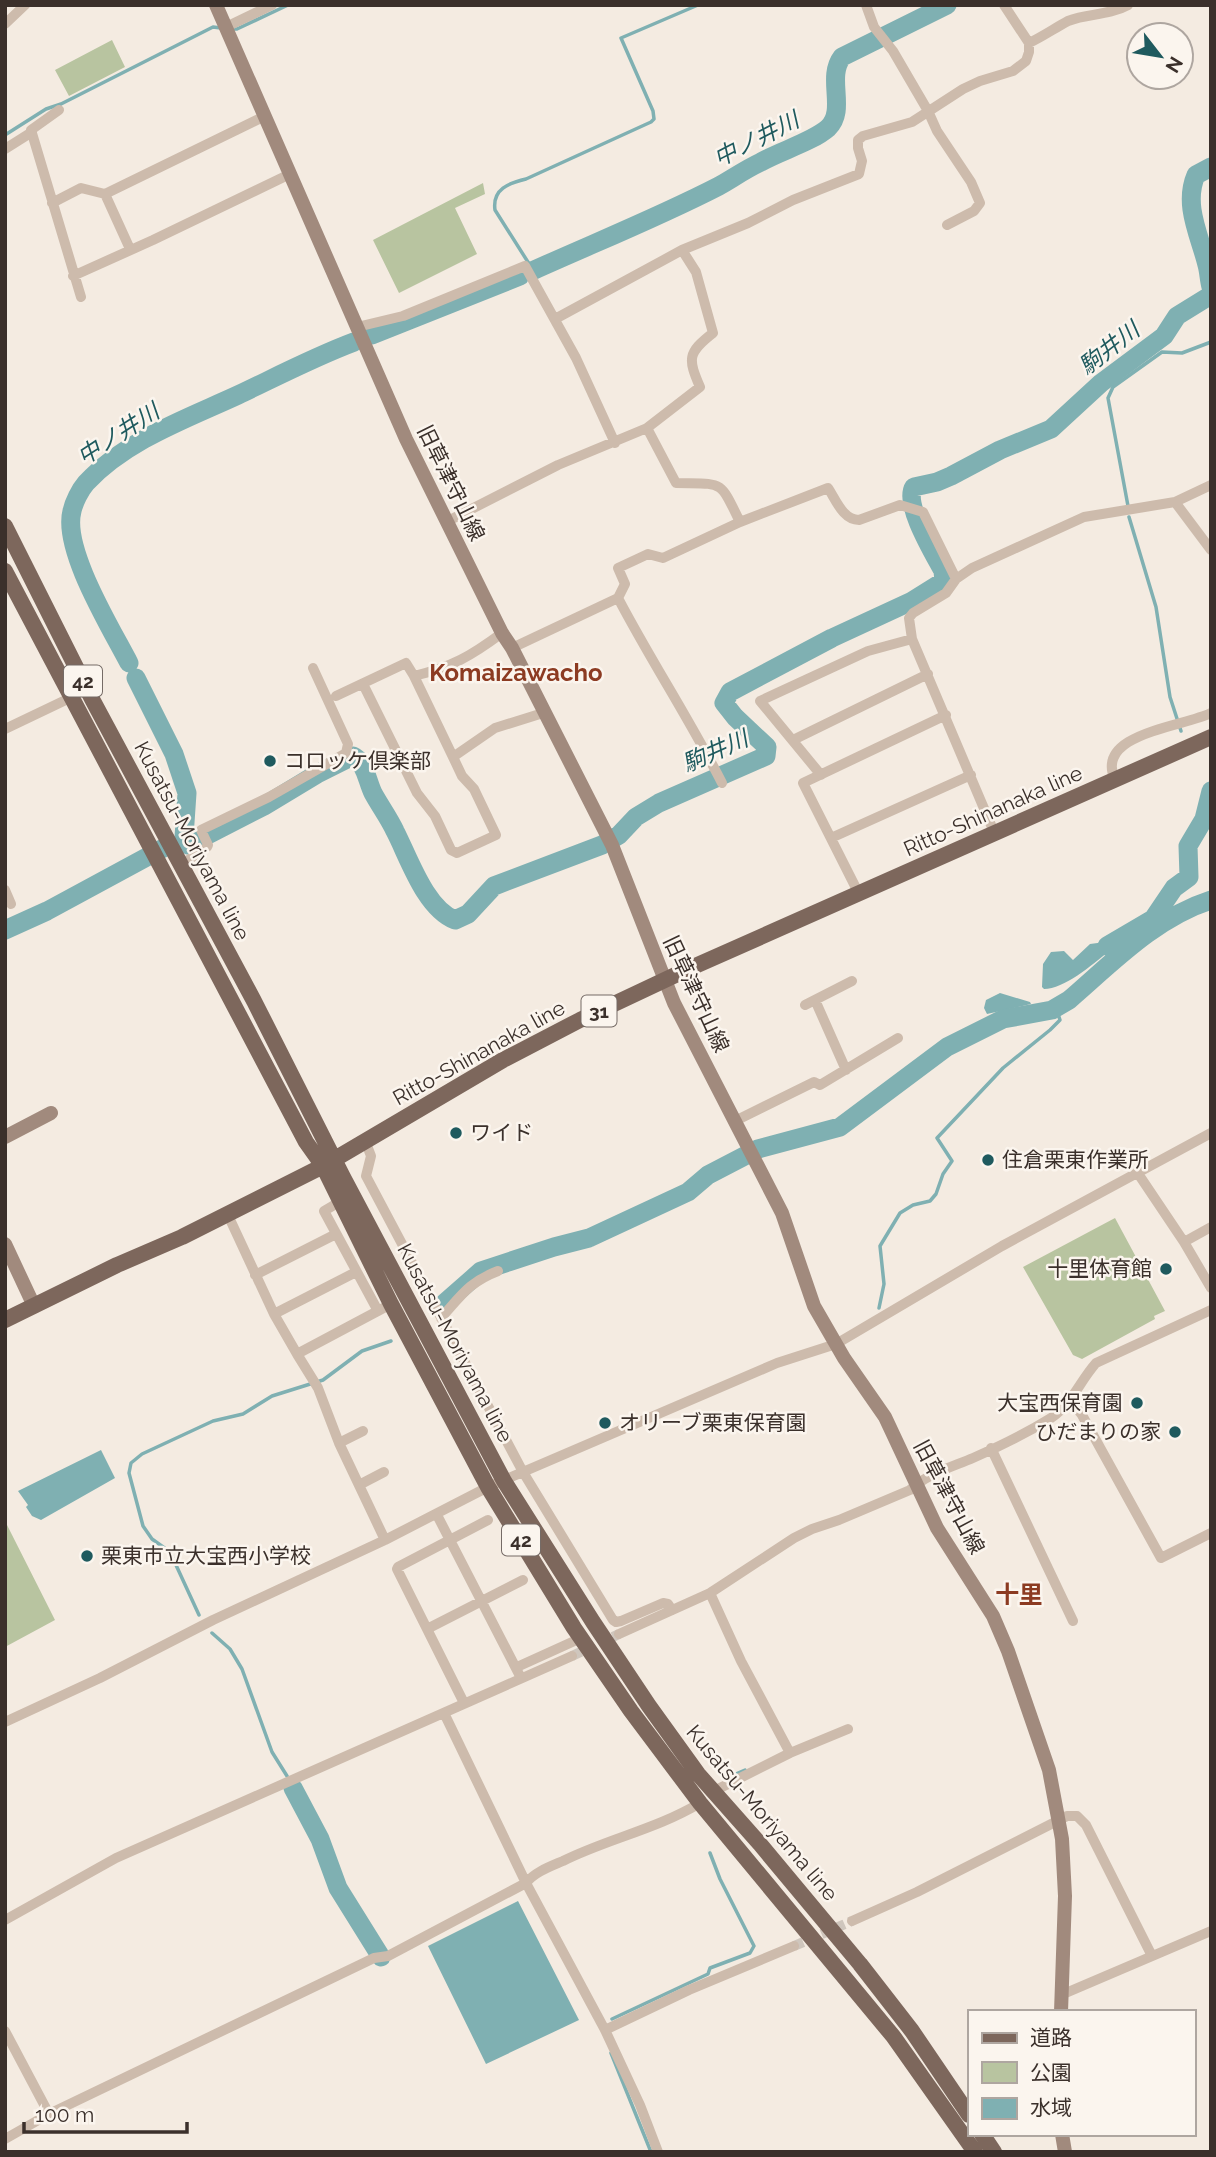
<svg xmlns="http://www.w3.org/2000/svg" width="1216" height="2157" viewBox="0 0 1216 2157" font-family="Raleway,'Noto Sans JP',sans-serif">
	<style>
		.green { fill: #b8c4a0 }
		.water { fill: #7fb0b2 }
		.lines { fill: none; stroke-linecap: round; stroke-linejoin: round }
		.stream { stroke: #7fb0b2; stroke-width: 3.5 }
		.river { stroke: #7fb0b2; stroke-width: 19 }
		.street-tunnel { stroke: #cfc6bd; stroke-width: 10; stroke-dasharray: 10 5; stroke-linecap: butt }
		.street { stroke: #cdbbac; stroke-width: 10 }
		.secondary { stroke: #a18a7d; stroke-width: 14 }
		.primary { stroke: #7d675c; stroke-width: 16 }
		.poi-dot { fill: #1f5a5e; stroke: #fbf5ee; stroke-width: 2.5 }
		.labels { text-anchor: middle; stroke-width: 5; stroke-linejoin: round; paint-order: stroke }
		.shield { fill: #fbf5ee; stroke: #756b66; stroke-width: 2 }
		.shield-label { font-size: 19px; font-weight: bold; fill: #3b302b }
		.street-label { font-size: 21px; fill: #3b302b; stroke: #fbf5ee }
		.poi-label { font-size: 21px; fill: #3b302b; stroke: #fbf5ee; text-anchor: start }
		.water-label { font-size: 23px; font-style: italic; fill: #1f5a5e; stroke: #fbf5ee }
		.quarter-label { font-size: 24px; font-weight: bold; fill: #8c3b22; stroke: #fbf5ee }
	</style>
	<rect width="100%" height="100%" fill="#f4ebe1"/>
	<!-- green -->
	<path class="green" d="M112 40 125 67 69 96 55 70Z
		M483 183 485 194 455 208 477 254 399 293 373 240Z
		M1115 1218 1165 1311 1154 1316 1155 1319 1082 1359 1073 1355 1023 1267Z
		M5 1521 55 1620 5 1647Z"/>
	<!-- water -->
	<path class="water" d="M1105 942 1108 952C1092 965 1064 989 1044 989L1042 987 1043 964 1051 952 1064 951 1073 960 1090 944Z
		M1000 993 1030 1002 1031 1004 987 1014 984 1008 986 1000Z
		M101 1450 115 1478 41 1520 32 1516 26 1507 28 1505 18 1491Z
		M518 1901 579 2020 486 2064 428 1946Z"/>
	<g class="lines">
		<!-- stream -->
		<path class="stream" d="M233 29H237L288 5
			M5 135 46 109 61 104 213 27 221 28
			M1208 267 1211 269
			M533 270 495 210C492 189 509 183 526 179L651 122 654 119 653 111 621 38 698 5
			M1128 506 1108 398 1113 387 1162 352 1182 353 1211 342
			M1129 517 1156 607 1170 697 1181 731
			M879 1308 884 1284 880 1246 900 1213 913 1205 930 1201 936 1194 943 1174 952 1161 937 1138 1003 1068 1050 1030 1060 1020 1056 1008
			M199 1615 170 1552 152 1539 143 1526 129 1473 131 1463 142 1454 213 1421 243 1414 272 1396 323 1380 362 1351 391 1341
			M212 1633 230 1649 242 1669 272 1752 287 1776
			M731 1776 745 1770
			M612 2019 708 1974 710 1968 750 1953 754 1946 720 1879 710 1853
			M611 2053 651 2152"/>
		<!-- river -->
		<path class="river" d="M1211 167 1196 175C1183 205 1200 236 1207 265 1209 272 1209 280 1211 287
			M532 271C594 243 659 217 719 186 733 178 746 169 761 162 780 151 812 142 828 128 847 110 826 78 842 57L947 5
			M372 335 520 276
			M129 663C111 628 62 549 72 511 74 502 80 490 86 483 126 440 186 419 238 395 276 377 314 357 354 342
			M136 678 174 754 187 793 184 837
			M184 837 188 845 264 806 317 774 353 756C365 761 367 781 373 793 380 806 389 818 395 831 409 858 425 908 455 920L468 914 494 886 602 845 619 835 636 817 659 803 766 756 767 747 735 717 724 703 730 692 832 638 912 601 944 581 943 571C934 554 903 503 914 487L937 482 951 476 1000 450 1051 429 1101 383 1164 336 1177 316 1211 295
			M5 930 47 911 169 845
			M1107 946 1153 919 1174 888 1189 877 1188 846 1204 819 1211 791
			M439 1308 481 1271 554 1247 589 1238 688 1192 708 1175 758 1149 840 1127 947 1047 1003 1019 1052 1010 1069 1000C1113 962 1155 918 1211 900
			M293 1788 320 1839 338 1888 381 1957"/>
		<!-- street-tunnel -->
		<path class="street-tunnel" d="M572 1656 619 1634
			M794 1946 852 1921"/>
		<!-- street -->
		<path class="street" d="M866 5 874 27 893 51 928 111 937 131 971 182 980 203 974 211 947 225
			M1004 5 1029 43
			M5 24 25 5
			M226 27 272 5
			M59 110 31 130 81 297
			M5 149 32 132
			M105 194 130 249
			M52 203 81 188 105 194 265 116
			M73 276 153 240 290 174
			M555 319 682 250 748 223 793 200 859 174 862 161 858 148V140L863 136 912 122 963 89 980 81 1013 71 1026 61 1029 52V43C1042 37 1055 28 1068 21 1088 13 1108 16 1128 5
			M357 327 403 316 525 266 576 358 615 443
			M647 428 676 483C724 484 719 479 740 522
			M1175 502 1211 550
			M446 522 558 465 647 428 700 387C688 359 687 353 713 333L696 272 682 250
			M618 598C651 661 690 720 722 783
			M512 648 618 598 625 584 618 568 648 554 663 558 740 522 828 488C836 500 843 520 859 520L900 505 923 512 956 579
			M414 676 453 757
			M363 684 417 793 435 816 451 850 457 853 496 835 474 789 462 776 453 757 495 728 543 713
			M336 696 406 663 414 676C452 667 471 656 502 633
			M5 729 72 697
			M793 740 928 674
			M821 775 760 701 868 651 912 639
			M1115 780C1094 733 1183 727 1211 713
			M994 832 912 639 909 618 913 613 946 593 956 579 972 568 1084 517 1175 502 1211 485
			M831 838 971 775
			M181 865 207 847 208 845 201 830 269 797 346 753 348 744 313 668
			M5 890 11 904
			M859 894 803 783 946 715
			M815 1000 846 1070
			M805 1005 852 981
			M735 1121 814 1082 820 1085 898 1038
			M366 1143 371 1156 366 1176 523 1472 613 1620 616 1622 621 1621 663 1603 668 1604 672 1610
			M1137 1172 1184 1242 1211 1288
			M341 1201 324 1211 378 1311
			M227 1213 274 1314 297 1354 391 1304
			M1184 1242 1211 1227
			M255 1275 336 1234
			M274 1314 356 1272
			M441 1318C461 1296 469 1282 498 1271
			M297 1354 318 1388 339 1443 385 1540
			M1070 1400 1082 1415 1161 1558 1211 1533
			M339 1443 363 1431
			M991 1448 1073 1621
			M359 1485 384 1472
			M437 1515 521 1678
			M710 1593 741 1661 790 1753
			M427 1629 523 1580
			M619 1634 710 1593 794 1538 812 1529 839 1520 910 1490C927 1474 952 1467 973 1458 996 1448 1030 1431 1051 1418 1071 1405 1080 1381 1096 1363L1211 1310
			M517 1667 581 1638
			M464 1703 397 1569 398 1567 488 1520
			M444 1713 526 1883 605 2030 640 2105 658 2152
			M5 1722 100 1678 213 1620 385 1540 488 1487 777 1363 836 1344 1002 1246 1211 1133
			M712 1792 790 1753 848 1729
			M5 1920 116 1858 572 1656
			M852 1921 917 1892 1067 1816H1077L1086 1825 1152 1956
			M1061 1995 1211 1931
			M605 2030 689 1990 794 1946
			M5 2031 49 2114
			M5 2139 49 2114 374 1958 388 1956 526 1883C535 1872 549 1867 563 1861 607 1839 657 1829 700 1803"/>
		<!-- secondary -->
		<path class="secondary" d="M216 5 406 439 502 633 512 648 612 845 674 1003 782 1213 814 1306 844 1358 885 1417 937 1528 993 1616 1008 1651 1049 1770 1062 1839 1065 1896 1061 2012
			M5 1137 51 1113
			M5 1244 34 1306
			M1062 2134 1065 2152"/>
		<!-- primary -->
		<path class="primary" d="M5 526 92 699 254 1001 343 1177 504 1481 593 1622 649 1706 698 1774 760 1844 860 1964 912 2031 969 2115
			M5 571 306 1142 323 1166 391 1304 488 1487 574 1628 631 1711 700 1803 893 2036 975 2152
			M5 1320 117 1265 182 1237 323 1166 503 1060 580 1020 686 970 1211 737
			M982 2134 994 2152"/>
	</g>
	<!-- markers -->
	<g class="poi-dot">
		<circle cx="270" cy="761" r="7"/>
		<circle cx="456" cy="1133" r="7"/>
		<circle cx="988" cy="1160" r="7"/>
		<circle cx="1166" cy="1269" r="7"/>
		<circle cx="1137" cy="1403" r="7"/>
		<circle cx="605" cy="1423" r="7"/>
		<circle cx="1175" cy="1432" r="7"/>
		<circle cx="87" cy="1556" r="7"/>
	</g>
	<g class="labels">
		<!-- shield labels -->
		<g class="shield">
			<rect x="64" y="665.5" width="38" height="31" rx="5"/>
			<rect x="581.5" y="995.5" width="35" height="31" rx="5"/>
			<rect x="502" y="1524.5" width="38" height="31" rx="5"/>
		</g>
		<g class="shield-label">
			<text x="83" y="688">42</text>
			<text x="599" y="1018">31</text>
			<text x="521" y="1547">42</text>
		</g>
		<!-- street labels -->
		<g class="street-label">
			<text transform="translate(451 483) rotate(64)" y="7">旧草津守山線</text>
			<text transform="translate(993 811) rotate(-24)" y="7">Ritto-Shinanaka line</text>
			<text transform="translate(192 841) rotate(62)" y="7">Kusatsu-Moriyama line</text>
			<text transform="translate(696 994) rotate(65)" y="7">旧草津守山線</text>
			<text transform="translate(479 1053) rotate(-29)" y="7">Ritto-Shinanaka line</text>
			<text transform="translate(455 1343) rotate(62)" y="7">Kusatsu-Moriyama line</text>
			<text transform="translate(949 1497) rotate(62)" y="7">旧草津守山線</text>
			<text transform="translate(762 1813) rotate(50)" y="7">Kusatsu-Moriyama line</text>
		</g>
		<!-- poi labels -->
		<g class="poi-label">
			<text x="284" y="768">コロッケ倶楽部</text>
			<text x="470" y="1140">ワイド</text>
			<text x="1002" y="1167">住倉栗東作業所</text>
			<text x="1152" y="1276" text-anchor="end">十里体育館</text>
			<text x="1123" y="1410" text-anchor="end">大宝西保育園</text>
			<text x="619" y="1430">オリーブ栗東保育園</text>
			<text x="1161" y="1439" text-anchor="end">ひだまりの家</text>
			<text x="101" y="1563">栗東市立大宝西小学校</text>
		</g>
		<!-- water labels -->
		<g class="water-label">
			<text transform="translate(756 139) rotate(-27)" y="8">中ノ井川</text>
			<text transform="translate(1109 348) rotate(-38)" y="8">駒井川</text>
			<text transform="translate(118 434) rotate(-33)" y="8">中ノ井川</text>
			<text transform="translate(715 751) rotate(-24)" y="8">駒井川</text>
		</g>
		<!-- quarter labels -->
		<g class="quarter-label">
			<text x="516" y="681">Komaizawacho</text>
			<text x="1019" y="1603">十里</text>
		</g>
	</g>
	<!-- border -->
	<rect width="1216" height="2157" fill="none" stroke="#3b302b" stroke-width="14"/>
	<!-- legend -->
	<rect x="968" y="2010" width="228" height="126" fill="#fbf5ee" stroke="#aea6a0" stroke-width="2"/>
	<rect x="982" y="2033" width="35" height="10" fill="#7d675c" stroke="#aea6a0" stroke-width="2"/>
	<text x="1030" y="2045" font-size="21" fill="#3b302b">道路</text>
	<rect x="982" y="2062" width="35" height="21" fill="#b8c4a0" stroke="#aea6a0" stroke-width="2"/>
	<text x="1030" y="2080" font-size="21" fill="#3b302b">公園</text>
	<rect x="982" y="2098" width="35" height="21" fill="#7fb0b2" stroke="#aea6a0" stroke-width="2"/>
	<text x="1030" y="2115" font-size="21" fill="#3b302b">水域</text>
	<!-- north arrow -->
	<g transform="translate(1160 56) rotate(121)"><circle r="33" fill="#fbf5ee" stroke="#aea6a0" stroke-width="2"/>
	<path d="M0-5L12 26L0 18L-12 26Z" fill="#1f5a5e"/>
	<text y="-10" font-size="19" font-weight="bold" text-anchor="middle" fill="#3b302b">N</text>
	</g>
	<!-- scale -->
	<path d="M24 2122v10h163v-10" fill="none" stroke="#3b302b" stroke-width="3.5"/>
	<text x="35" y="2122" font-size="21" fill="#3b302b" stroke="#fbf5ee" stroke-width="5" paint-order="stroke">100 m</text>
</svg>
